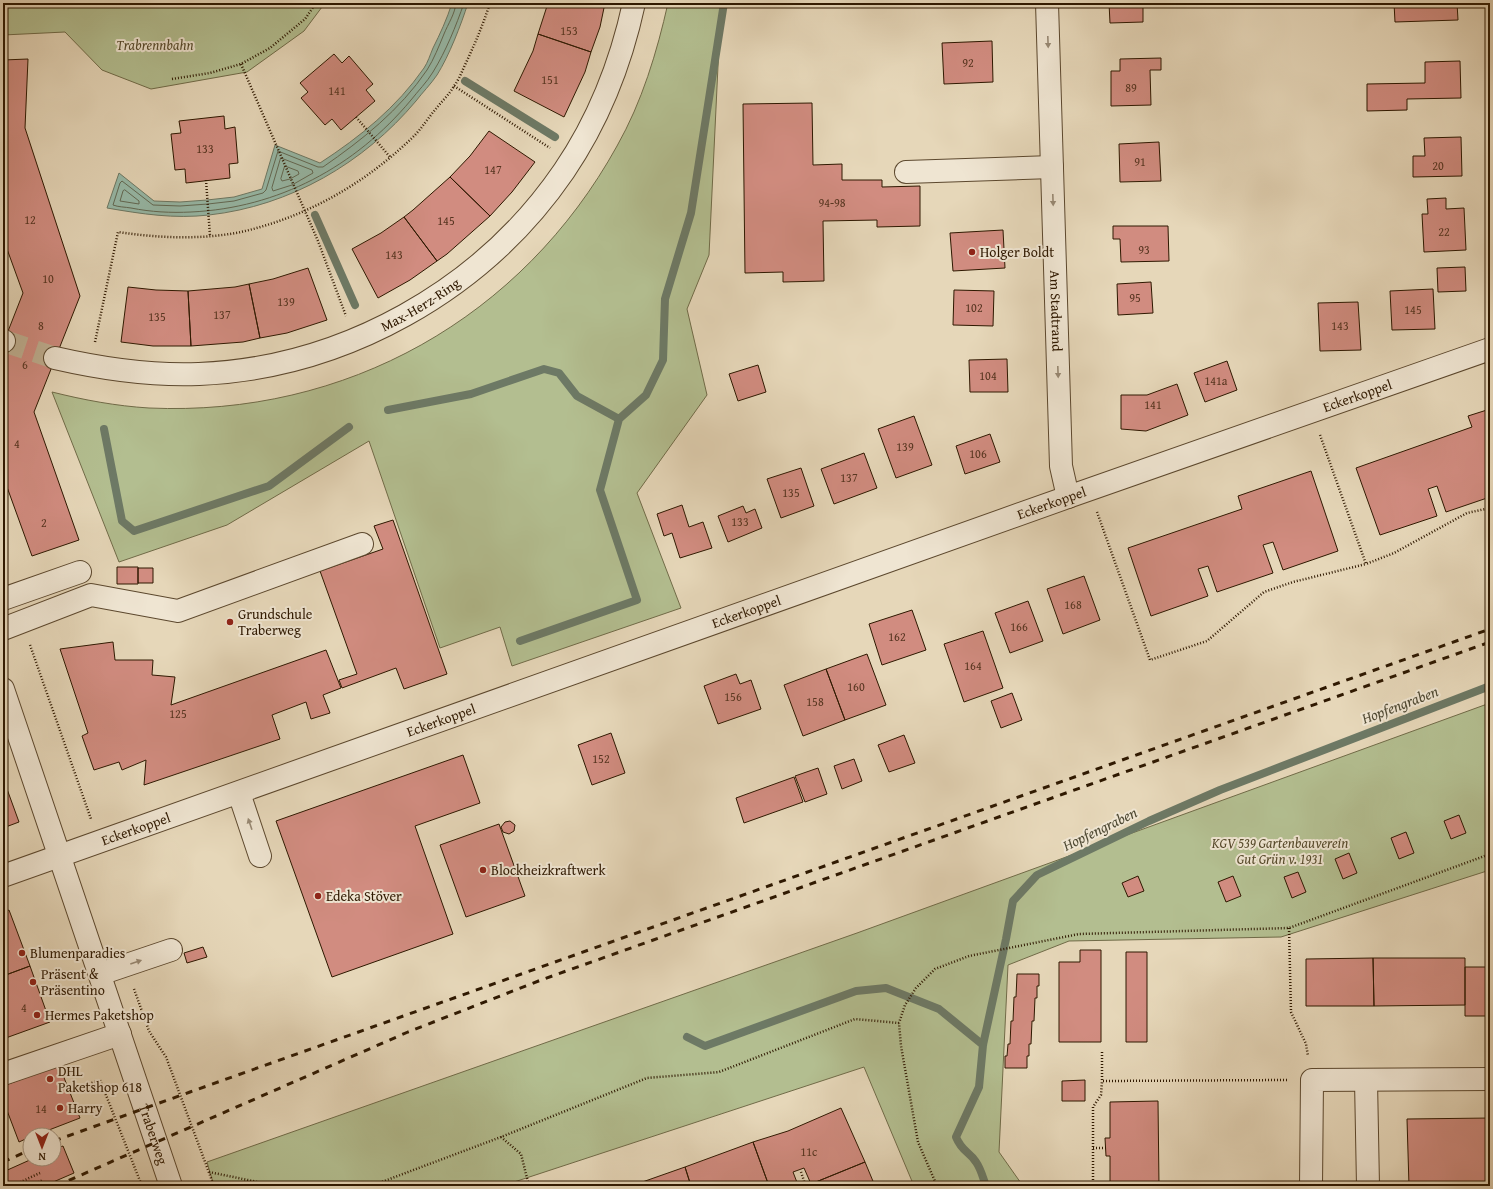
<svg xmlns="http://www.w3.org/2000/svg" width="1493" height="1189" viewBox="0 0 1493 1189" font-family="'Gentium Book Plus',serif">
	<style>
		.green { fill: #b3be90; stroke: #706b48 }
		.water { fill: #97baa9; stroke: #6d7965 }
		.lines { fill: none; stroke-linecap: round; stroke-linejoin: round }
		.shore { stroke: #626954; stroke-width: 1 }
		.stream { stroke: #6d7965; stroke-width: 8 }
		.building { fill: #d18c80; stroke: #2e1800 }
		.minor-tunnel { stroke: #c1b194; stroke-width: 22; stroke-dasharray: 22 11; stroke-linecap: butt }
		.minor-casing { stroke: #5c482e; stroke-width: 24 }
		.path { stroke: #2e1800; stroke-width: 2.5; stroke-dasharray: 1 2; stroke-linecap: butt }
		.minor { stroke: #efe5d2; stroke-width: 22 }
		.rail { stroke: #2e1800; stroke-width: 3; stroke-dasharray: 7 7; stroke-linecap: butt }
		.oneway { fill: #988974 }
		.poi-dot { fill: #8f2418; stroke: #efe5d2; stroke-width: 1.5 }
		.labels { text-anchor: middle; stroke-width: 4; stroke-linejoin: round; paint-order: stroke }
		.number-label { font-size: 12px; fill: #573520 }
		.park-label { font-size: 14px; font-style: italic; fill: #564a2b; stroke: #efe5d2 }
		.poi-label { font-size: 14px; fill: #2e1800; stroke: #efe5d2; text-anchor: start }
		.street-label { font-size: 14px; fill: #2e1800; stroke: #efe5d2 }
		.water-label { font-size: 15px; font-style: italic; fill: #4e4933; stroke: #efe5d2 }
	</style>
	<rect width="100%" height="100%" fill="#e6d7b9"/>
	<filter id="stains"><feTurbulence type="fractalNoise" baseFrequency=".005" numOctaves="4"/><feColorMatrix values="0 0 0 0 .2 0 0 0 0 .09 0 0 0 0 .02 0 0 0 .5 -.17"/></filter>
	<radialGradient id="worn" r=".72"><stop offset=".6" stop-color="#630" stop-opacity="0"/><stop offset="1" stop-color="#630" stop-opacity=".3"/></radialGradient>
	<!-- green -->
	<path class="green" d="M3 3H325L304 31 247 72 151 89 102 70 65 32 3 35Z
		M668 3H721L709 255 687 309 707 395 637 493 681 608 512 666 500 627 440 648 369 441 227 525 119 562 52 392C84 400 116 406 149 408 346 417 522 318 617 146 642 102 657 52 668 3Z
		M1490 703V870L1281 937 1069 941 1008 965 999 1152 1023 1186H914L864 1067 502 1186H214L207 1162 857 933Z"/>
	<!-- water -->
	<path class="water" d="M452 3H468C461 25 449 56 437 75 431 84 422 93 416 101 364 163 290 206 209 215 174 219 142 214 107 208L119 173 154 201 180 202 207 200 234 197 262 189 275 145 320 163C360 137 397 107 424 68 428 62 430 55 433 48 440 34 447 19 452 3Z"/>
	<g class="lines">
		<!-- shore -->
		<path class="shore" d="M456 3C455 14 448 24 444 34 439 46 434 59 427 70 400 110 362 140 323 167H318L278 151 266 190 263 193 234 201 208 204 180 206 153 205 122 181 120 183 113 205C118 207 125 207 131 208 151 212 171 213 191 212 278 208 355 167 411 100 418 91 427 82 433 72 446 51 456 26 464 3
			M281 158 312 170 313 173 292 185 273 191 272 188Z
			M285 166 298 171 299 174 290 179 282 181 281 179Z
			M125 190 139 201V204L120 201 123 191Z"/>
		<!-- stream -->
		<path class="stream" d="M465 81 555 137
			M315 215 355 305
			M388 410 471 394 544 369 559 373 577 396 619 419
			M104 429 122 521 134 531 269 486 349 427
			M520 641 637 600 600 490 619 419 646 395 663 360 665 299 691 213 724 3
			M687 1037 705 1046 856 991 886 988 939 1009 983 1045
			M986 1186C983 1178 981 1169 976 1162 969 1151 962 1152 956 1137L979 1087 983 1045 1006 939 1013 901 1037 875 1149 821 1220 790 1490 686"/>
	</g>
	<!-- building -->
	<path class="building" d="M548 3H605L600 27 591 52 538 34Z
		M1109 3H1143V22L1110 23Z
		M1394 3H1457L1458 20 1395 22Z
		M538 34 591 52 585 72 564 117 514 91 533 51Z
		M992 41 993 82 944 84 942 43Z
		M334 54 342 63 349 56 373 84 366 90 375 101 341 130 332 119 325 125 301 98 308 92 300 83Z
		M1161 58V70H1150L1151 105 1111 106V71H1120V59Z
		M28 59 25 128 80 296 34 412 79 540 32 556 3 476V344L23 293 3 238V60Z
		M1460 61 1461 98 1407 99V110L1367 111V84L1425 83V62Z
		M812 103 813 165 842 164V180H882V187L920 186V226L877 227V220L823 221 824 281 783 282V272L745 273 743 104Z
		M224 116 225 129 235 127 238 163 229 164 230 178 186 183 185 169 175 170 171 134 181 133 179 121Z
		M489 131 535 162 512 192 490 216 450 177 470 156Z
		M1461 137 1462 176 1413 177V156H1425L1424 138Z
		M1159 142 1161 181 1120 182 1119 144Z
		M450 177 490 216 447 254 437 261 404 217 413 210Z
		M1446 198V209L1464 208 1466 250 1424 252 1422 214H1428L1427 199Z
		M404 217 437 261 410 280 378 298 352 249 381 233Z
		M1113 226H1168L1169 261 1121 262 1120 239H1113Z
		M1003 230 1005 268 953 271 950 233Z
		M1465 267 1466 291 1438 292 1437 268Z
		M308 268 327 320 287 333 260 338 249 284 273 279Z
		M1151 282 1153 313 1118 315 1117 284Z
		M249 284 260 338 243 342 191 346 188 291 235 287Z
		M128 287 156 290 188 291 191 346H153L121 342Z
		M1433 289 1435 329 1392 330 1390 291Z
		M954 290 994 291 993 326 953 325Z
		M1358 302 1361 350 1320 351 1318 303Z
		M1007 359 1008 392H970L969 360Z
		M1227 361 1237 390 1205 402 1194 373Z
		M758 365 766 392 738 401 729 374Z
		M1177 384 1188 415 1146 431 1121 429V395H1147Z
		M1490 409V497L1446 512 1437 486 1428 489 1437 516 1380 535 1356 468 1472 427 1468 416Z
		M914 416 932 465 896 478 878 429Z
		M990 434 1000 462 965 474 956 446Z
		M864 453 877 488 834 504 821 469Z
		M801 468 814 506 781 518 767 479Z
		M1311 471 1338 551 1283 570 1273 542 1263 545 1273 573 1217 592 1208 566 1198 569 1208 596 1151 616 1128 548 1242 509 1238 496Z
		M682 505 689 527 703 522 712 548 680 558 672 533 664 536 657 514Z
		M743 506 746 513 755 509 762 528 728 542 718 516Z
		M393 520 447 674 404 689 396 668 342 688 339 680 357 674 320 571 383 549 374 526Z
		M117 567H138V584H117Z
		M138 568H153V583H138Z
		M1084 576 1100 620 1063 634 1047 589Z
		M1028 601 1043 641 1010 653 995 613Z
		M912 610 926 650 882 665 869 624Z
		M983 631 1003 688 964 702 944 644Z
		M113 642 115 660H153L152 675 175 677 171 705 326 650 341 688 323 695 330 713 311 719 306 702 272 715 280 739 144 785 146 760 122 770 119 762 94 770 82 736 88 733 60 649Z
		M867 654 886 705 845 720 826 669Z
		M826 669 845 720 803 736 784 685Z
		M736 674 740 684 751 680 761 709 718 724 704 686Z
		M1012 693 1022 720 1001 728 991 701Z
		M611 733 625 773 592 785 578 745Z
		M904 735 915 763 889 772 878 745Z
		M463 755 480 803 415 826 453 934 332 977 276 821Z
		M854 759 862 781 842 789 834 766Z
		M818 768 827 794 805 802 795 776Z
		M794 777 803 802 744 823 736 798Z
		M3 778 19 822 3 828Z
		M1459 815 1466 833 1451 839 1444 821Z
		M510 821 515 825 514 831 509 834 503 832 501 827 505 822Z
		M499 824 525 896 466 917 440 845Z
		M1406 832 1414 853 1399 859 1391 838Z
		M1349 853 1357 873 1343 879 1335 859Z
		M1298 872 1306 892 1292 898 1284 877Z
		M1138 876 1144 891 1128 897 1122 883Z
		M1233 876 1241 896 1226 902 1218 882Z
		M9 910 30 966 3 976V913Z
		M203 947 207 957 187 963 184 953Z
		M1080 950H1101V1042H1059V962H1080Z
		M1126 952H1147V1042H1126Z
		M1373 958 1374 1006H1306V959Z
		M1373 958H1465V1005L1374 1006Z
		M30 966 50 1022 3 1039V976Z
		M1465 967H1490V1016H1465Z
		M1017 974H1039V986H1037V998H1035L1034 1021H1032L1031 1044H1029V1056H1027V1068H1005V1056H1007L1008 1044H1010L1011 1021H1013L1014 997H1016Z
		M59 1065 80 1118 36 1135H30V1137L19 1142 3 1100V1086Z
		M1085 1080V1101H1062V1081Z
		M1158 1101 1159 1186H1110V1156H1106L1105 1138H1110V1102Z
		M841 1108 865 1162 811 1184 804 1168 793 1172 798 1185 795 1186H769L753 1142 788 1131Z
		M1490 1118V1186H1409L1407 1119Z
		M753 1142 769 1186H691L685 1167Z
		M63 1146 74 1173 44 1186H3V1172L32 1159H54V1149Z
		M865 1162 875 1186H812L811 1184Z
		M685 1167 691 1186H631Z"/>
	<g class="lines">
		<!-- minor-tunnel -->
		<path class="minor-tunnel" d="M4 341 55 358"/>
		<!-- minor casing -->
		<g class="minor-casing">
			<g id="minor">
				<path id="s1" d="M1047 3 1061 466 1068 497"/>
				<path d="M906 172 1052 167"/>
				<path d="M3 341H4"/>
				<path id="s2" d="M55 358C103 369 150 376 199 374 343 368 482 291 564 171 598 121 621 63 634 3"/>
				<path d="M3 599 80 572"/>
				<path d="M3 629 91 595 178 611 362 544"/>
				<path id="s3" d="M3 689 171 1186"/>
				<path d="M239 793 260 856"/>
				<path id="s4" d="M3 876 1068 497 1490 349"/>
				<path d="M100 974 171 950"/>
				<path d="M3 1074 120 1034"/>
				<path d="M1366 1080 1368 1186"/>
				<path d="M1311 1186 1312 1080 1490 1079"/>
			</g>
		</g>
		<!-- path -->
		<path class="path" d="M241 64 318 241 346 316
			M172 79 210 73 241 64 270 48 305 19 316 3
			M454 86 550 148
			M356 117 390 157
			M206 180 210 236
			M95 342 118 232C158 238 201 240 241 232 307 217 366 183 414 136 422 128 428 118 435 110 441 102 449 95 454 86 458 81 461 74 464 67 474 46 483 25 490 3
			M1320 435 1366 564 1394 553 1467 513 1490 508
			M1097 512 1150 660 1207 641 1264 592 1293 582 1366 564
			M30 645 91 819
			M1289 928 1291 1012 1306 1044 1308 1056
			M134 989 149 1031 166 1057 214 1186
			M1102 1052V1081L1287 1080
			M69 1091 100 1080 142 1186
			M501 1137 521 1154 529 1186
			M1093 1148H1106
			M209 1172 277 1186
			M801 1172 804 1181 803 1186
			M12 1186 40 1173
			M30 1186 43 1180
			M371 1186 501 1137 647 1078 719 1072 855 1019 899 1023
			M937 1186 918 1142 901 1046 899 1023 905 1005 916 988 935 969 969 956 1079 934 1289 928 1490 854
			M1093 1186V1107L1101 1095 1102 1081"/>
		<!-- minor -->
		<use href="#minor" class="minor"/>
		<!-- rail -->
		<path class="rail" d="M54 1141 190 1092 1490 629
			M3 1162 30 1150
			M56 1186 408 1032 541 980 1490 642"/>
	</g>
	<!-- one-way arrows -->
	<defs><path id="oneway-solid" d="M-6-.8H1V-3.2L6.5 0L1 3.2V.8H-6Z"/></defs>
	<g class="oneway">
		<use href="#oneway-solid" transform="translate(1048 42) rotate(88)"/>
		<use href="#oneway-solid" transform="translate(1053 200) rotate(88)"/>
		<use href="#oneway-solid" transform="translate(1058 372) rotate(88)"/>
		<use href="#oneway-solid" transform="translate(250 824) rotate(-109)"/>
		<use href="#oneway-solid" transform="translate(136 962) rotate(-19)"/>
	</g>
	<!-- markers -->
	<g class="poi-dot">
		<circle cx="972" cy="252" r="4"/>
		<circle cx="230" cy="622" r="4"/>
		<circle cx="483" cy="870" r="4"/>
		<circle cx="318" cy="896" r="4"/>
		<circle cx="22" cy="953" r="4"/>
		<circle cx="33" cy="982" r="4"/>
		<circle cx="37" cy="1015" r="4"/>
		<circle cx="50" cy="1079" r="4"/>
		<circle cx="60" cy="1108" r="4"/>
	</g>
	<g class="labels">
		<!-- number labels -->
		<g class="number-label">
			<text x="569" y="35">153</text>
			<text x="968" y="67">92</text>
			<text x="550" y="84">151</text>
			<text x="1131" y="92">89</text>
			<text x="337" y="95">141</text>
			<text x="205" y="153">133</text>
			<text x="1140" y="166">91</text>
			<text x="1438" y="170">20</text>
			<text x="493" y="174">147</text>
			<text x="832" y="207">94-98</text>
			<text x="30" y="224">12</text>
			<text x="446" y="225">145</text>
			<text x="1444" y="236">22</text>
			<text x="1144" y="254">93</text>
			<text x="394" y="259">143</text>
			<text x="48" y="283">10</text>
			<text x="1135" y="302">95</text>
			<text x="286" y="306">139</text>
			<text x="974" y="312">102</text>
			<text x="1413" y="314">145</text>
			<text x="222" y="319">137</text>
			<text x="157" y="321">135</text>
			<text x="41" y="330">8</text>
			<text x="1340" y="330">143</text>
			<text x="25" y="369">6</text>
			<text x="988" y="380">104</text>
			<text x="1216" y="385">141a</text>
			<text x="1153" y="409">141</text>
			<text x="17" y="448">4</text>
			<text x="905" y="451">139</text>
			<text x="978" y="458">106</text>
			<text x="849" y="482">137</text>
			<text x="791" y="497">135</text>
			<text x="740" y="526">133</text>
			<text x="44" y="527">2</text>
			<text x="1073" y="609">168</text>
			<text x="1019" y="631">166</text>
			<text x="897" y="641">162</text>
			<text x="973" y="670">164</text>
			<text x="856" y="691">160</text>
			<text x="733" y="701">156</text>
			<text x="815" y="706">158</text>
			<text x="178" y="718">125</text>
			<text x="601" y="763">152</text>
			<text x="24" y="1012">4</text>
			<text x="41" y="1113">14</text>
			<text x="809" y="1156">11c</text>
		</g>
		<!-- park labels -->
		<g class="park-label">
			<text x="155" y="50">Trabrennbahn</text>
			<text x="1280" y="848">KGV 539 Gartenbauverein<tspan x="1280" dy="16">Gut Grün v. 1931</tspan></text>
		</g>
		<!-- poi labels -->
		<g class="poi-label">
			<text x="980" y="257">Holger Boldt</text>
			<text x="238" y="619">Grundschule<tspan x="238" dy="16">Traberweg</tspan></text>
			<text x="491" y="875">Blockheizkraftwerk</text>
			<text x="326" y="901">Edeka Stöver</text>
			<text x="30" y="958">Blumenparadies</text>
			<text x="41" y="979">Präsent &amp;<tspan x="41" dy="16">Präsentino</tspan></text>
			<text x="45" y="1020">Hermes Paketshop</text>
			<text x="58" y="1076">DHL<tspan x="58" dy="16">Paketshop 618</tspan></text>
			<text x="68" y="1113">Harry</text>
		</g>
		<!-- street labels -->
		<g class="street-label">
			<text dy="5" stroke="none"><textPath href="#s2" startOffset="380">Max-Herz-Ring</textPath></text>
			<text dy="5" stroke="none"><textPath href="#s1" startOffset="308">Am Stadtrand</textPath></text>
			<text dy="5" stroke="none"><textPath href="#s4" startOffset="1437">Eckerkoppel</textPath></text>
			<text dy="5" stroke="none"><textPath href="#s4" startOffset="1113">Eckerkoppel</textPath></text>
			<text dy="5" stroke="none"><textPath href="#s4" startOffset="789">Eckerkoppel</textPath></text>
			<text dy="5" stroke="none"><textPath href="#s4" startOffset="465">Eckerkoppel</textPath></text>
			<text dy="5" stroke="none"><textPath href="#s4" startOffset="141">Eckerkoppel</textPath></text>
			<text dy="5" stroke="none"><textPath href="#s3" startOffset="470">Traberweg</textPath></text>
		</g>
		<!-- water labels -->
		<g class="water-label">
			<text transform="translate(1400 705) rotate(-21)" y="5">Hopfengraben</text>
			<text transform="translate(1100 829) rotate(-26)" y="5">Hopfengraben</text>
		</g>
	</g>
	<!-- margin -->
	<rect width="1493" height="1189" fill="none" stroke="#e6d7b9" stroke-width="16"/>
	<rect x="4" y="4" width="1485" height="1181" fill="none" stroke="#2e1800" stroke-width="2"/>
	<rect x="8" y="8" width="1477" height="1173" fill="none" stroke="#2e1800"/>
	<!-- north arrow -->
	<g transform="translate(42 1147) rotate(180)"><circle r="19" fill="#efe5d2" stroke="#a2937e"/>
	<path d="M0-3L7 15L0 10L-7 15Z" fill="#8f2418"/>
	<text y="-6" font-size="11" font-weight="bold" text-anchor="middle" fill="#2e1800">N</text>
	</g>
	<rect width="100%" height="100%" filter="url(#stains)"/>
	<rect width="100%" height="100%" fill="url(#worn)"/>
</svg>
